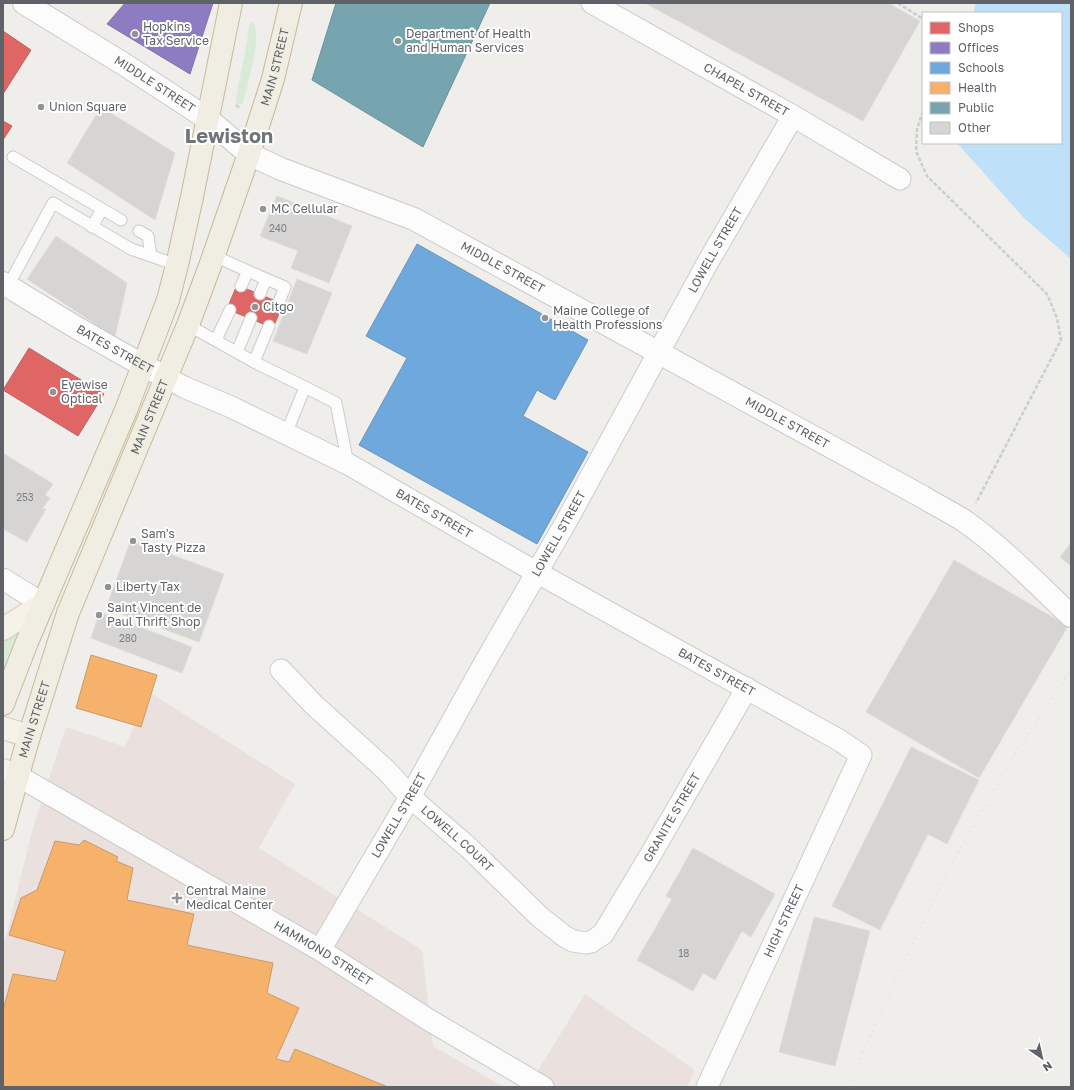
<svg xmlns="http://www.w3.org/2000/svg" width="1074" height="1090" viewBox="0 0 1074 1090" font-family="'Golos Text',sans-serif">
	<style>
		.medical { fill: #eae0de }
		.green { fill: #d8ebd6 }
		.water { fill: #bfe0f9 }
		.shops { fill: #e06666; stroke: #b96567 }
		.offices { fill: #8e7cc3; stroke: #8074a8 }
		.schools { fill: #6fa8dc; stroke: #6a93b9 }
		.health { fill: #f6b26b; stroke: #c99a6a }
		.public { fill: #76a5af; stroke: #6f919a }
		.building { fill: #d6d5d3; stroke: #deddd9 }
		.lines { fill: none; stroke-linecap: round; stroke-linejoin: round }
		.lane-casing { stroke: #cbcccc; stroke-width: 13 }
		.street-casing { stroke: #cbcccc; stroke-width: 23 }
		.secondary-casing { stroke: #cacacb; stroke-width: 24 }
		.primary-casing { stroke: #d7ceb8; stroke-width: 24 }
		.highway-casing { stroke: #c8b996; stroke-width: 24 }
		.path { stroke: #cacfcc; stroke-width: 2.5; stroke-dasharray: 4 2; stroke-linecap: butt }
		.lane { stroke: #fdfcfc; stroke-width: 11 }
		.street { stroke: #fdfcfc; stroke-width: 21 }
		.secondary { stroke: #fdfcfc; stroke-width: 22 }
		.primary { stroke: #f4f2e9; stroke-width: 22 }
		.highway { stroke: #f0ede3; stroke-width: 22 }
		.rail { stroke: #e4e4e4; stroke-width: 3; stroke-dasharray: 1 5; stroke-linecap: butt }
		.poi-dot { fill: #919496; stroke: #fff; stroke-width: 1.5 }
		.labels { text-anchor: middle; stroke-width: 4; stroke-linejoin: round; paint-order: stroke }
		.number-label { font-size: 10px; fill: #7e8184 }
		.poi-label { font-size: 12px; fill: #5f6368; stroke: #fff; text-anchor: start }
		.street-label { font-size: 12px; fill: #5f6368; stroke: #fff }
		.town-label { font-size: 20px; font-weight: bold; fill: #70757a; stroke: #fff }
	</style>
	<rect width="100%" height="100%" fill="#efeeea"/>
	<!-- medical -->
	<path class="medical" d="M149 692 295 784 259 848 422 950 433 1046 504 1087H3V948L34 824 66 727 125 747Z
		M585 994 695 1070 687 1087H528Z"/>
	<!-- green -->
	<path class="green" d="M252 22C264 29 247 87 244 100L241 105 236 104V97L247 42 249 26Z
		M16 631 18 632 3 673V641Z"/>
	<!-- water -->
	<path class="water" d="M975 3H1071V259L1024 218 957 143H1061V13H974Z"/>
	<!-- shops -->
	<path class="shops" d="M3 31 31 50 3 94Z
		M3 121 12 126 3 140Z
		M237 285 283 304 273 328 227 309Z
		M29 348 104 394 78 436 3 390Z"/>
	<!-- offices -->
	<path class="offices" d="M125 3H213L190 74 107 24Z"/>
	<!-- schools -->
	<path class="schools" d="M417 244 588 340 555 400 537 390 523 416 588 452 537 544 359 445 407 358 366 336Z"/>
	<!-- health -->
	<path class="health" d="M91 655 157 675 141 727 76 708Z
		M84 840 118 857 116 861 133 868 127 900 194 914 187 945 273 963 267 993 299 1008 276 1059 289 1062 295 1049 388 1087H3V1010L13 974 56 981 65 951 9 935 21 898 37 890 55 841 79 845Z"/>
	<!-- public -->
	<path class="public" d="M336 3H490L423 147 312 80Z"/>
	<!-- building -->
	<path class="building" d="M645 3H888L920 21 863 121Z
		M101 107 175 153 155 220 67 163Z
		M277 196 352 226 329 283 291 268 298 251 260 236Z
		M56 236 127 283 115 337 27 279Z
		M297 279 332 293 307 354 273 341Z
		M3 453 53 484 45 495 50 498 42 509H46L27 542 3 529Z
		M131 540 224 574 199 642 106 608Z
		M1071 543V566L1060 557Z
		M954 560 1068 626 979 778 866 712Z
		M100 612 192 647 182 673 91 638Z
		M911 747 979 780 947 844 928 834 880 930 832 906Z
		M693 848 775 894 751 937 742 931 715 980 703 973 693 991 637 960 672 899 666 896Z
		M814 917 870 931 835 1066 779 1052Z"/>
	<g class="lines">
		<!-- lane casing -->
		<g class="lane-casing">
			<path id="lane" d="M13 157 121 220
				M92 227 102 209
				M139 231 148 236 151 256
				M214 256 266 279 260 294
				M266 279 285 287 279 302
				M8 286 53 203 131 249 177 265
				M241 286 248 271
				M188 325 254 362 305 387 286 434
				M216 340 230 310
				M237 352 251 318
				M254 362 269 326
				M305 387 336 403 348 464"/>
		</g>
		<!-- street casing -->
		<g class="street-casing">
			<g id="street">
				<path id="s1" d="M592 3 793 116 900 179"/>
				<path id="s2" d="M165 377 186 388 229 406 348 464 520 563 839 740 861 755 707 1087"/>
				<path d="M3 579 43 604"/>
				<path id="s3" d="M281 670 313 704 387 771 410 797 469 848 540 917 564 936 573 941 586 943 591 942 603 934 651 854 747 688"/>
				<path id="s4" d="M18 776 320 950 429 1020 543 1087"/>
				<path id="s5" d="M320 950 410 797 485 662 566 522 708 262 793 116"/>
			</g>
		</g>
		<!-- secondary casing -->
		<g class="secondary-casing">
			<g id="secondary">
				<path id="s6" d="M24 3 122 63 208 119 249 154 281 169 414 219 923 497C936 505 950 512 963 520 1002 547 1036 583 1071 616"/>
				<path id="s7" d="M3 283C56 316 110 348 165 377"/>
			</g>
		</g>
		<!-- primary casing -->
		<g class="primary-casing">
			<path id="primary" d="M3 629 43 604
				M3 728 29 736
				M3 770 18 776"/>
		</g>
		<!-- highway casing -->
		<g class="highway-casing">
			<g id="highway">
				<path d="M3 704 27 642 126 410 168 300 177 265 192 197 231 3"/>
				<path id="s8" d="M3 829 27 743 68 613 188 325 210 266 249 154 273 79 291 3"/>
			</g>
		</g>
		<!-- path -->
		<path class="path" d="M898 3 923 19
			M236 105 240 108
			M923 111 917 129 916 151 927 176 1047 294 1057 318 1061 340 976 503"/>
		<!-- lane -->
		<use href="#lane" class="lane"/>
		<!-- street -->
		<use href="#street" class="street"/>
		<!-- secondary -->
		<use href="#secondary" class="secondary"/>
		<!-- primary -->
		<use href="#primary" class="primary"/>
		<!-- highway -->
		<use href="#highway" class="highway"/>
		<!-- rail -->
		<path class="rail" d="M851 1087 861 1056 895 982 946 874 1015 753 1071 671"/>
	</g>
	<!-- markers -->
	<g class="poi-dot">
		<circle cx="135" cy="34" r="4"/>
		<circle cx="398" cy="41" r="4"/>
		<circle cx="41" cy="107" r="4"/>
		<circle cx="263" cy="209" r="4"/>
		<circle cx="255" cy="307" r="4"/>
		<circle cx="545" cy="318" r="4"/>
		<circle cx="53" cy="392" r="4"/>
		<circle cx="133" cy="541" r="4"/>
		<circle cx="108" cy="587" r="4"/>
		<circle cx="99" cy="615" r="4"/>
		<path d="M175 892h4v4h4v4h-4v4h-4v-4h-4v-4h4z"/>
	</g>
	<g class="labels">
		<!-- number labels -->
		<g class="number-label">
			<text x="278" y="232">240</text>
			<text x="25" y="501">253</text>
			<text x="128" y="642">280</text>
			<text x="684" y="957">18</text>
		</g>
		<!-- poi labels -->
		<g class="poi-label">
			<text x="143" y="31">Hopkins<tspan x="143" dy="14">Tax Service</tspan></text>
			<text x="406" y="38">Department of Health<tspan x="406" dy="14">and Human Services</tspan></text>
			<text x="49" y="111">Union Square</text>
			<text x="271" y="213">MC Cellular</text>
			<text x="263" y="311">Citgo</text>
			<text x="553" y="315">Maine College of<tspan x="553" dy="14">Health Professions</tspan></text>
			<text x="61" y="389">Eyewise<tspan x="61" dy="14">Optical</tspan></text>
			<text x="141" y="538">Sam's<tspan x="141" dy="14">Tasty Pizza</tspan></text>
			<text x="116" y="591">Liberty Tax</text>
			<text x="107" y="612">Saint Vincent de<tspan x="107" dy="14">Paul Thrift Shop</tspan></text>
			<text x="186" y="895">Central Maine<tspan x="186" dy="14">Medical Center</tspan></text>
		</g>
		<!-- street labels -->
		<g class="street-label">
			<text dy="4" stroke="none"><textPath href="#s8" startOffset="810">MAIN STREET</textPath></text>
			<text dy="4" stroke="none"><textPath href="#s6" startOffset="154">MIDDLE STREET</textPath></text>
			<text dy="4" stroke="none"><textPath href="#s1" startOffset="177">CHAPEL STREET</textPath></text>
			<text dy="4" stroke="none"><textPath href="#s5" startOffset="804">LOWELL STREET</textPath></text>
			<text dy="4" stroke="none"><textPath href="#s6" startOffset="550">MIDDLE STREET</textPath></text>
			<text dy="4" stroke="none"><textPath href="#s7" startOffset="130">BATES STREET</textPath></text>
			<text dy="4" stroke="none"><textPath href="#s8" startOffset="438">MAIN STREET</textPath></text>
			<text dy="4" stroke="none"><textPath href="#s6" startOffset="874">MIDDLE STREET</textPath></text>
			<text dy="4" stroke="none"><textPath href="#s2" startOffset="302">BATES STREET</textPath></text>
			<text dy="4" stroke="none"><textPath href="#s5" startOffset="480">LOWELL STREET</textPath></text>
			<text dy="4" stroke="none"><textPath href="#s2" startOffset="626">BATES STREET</textPath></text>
			<text dy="4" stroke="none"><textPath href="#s8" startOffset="114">MAIN STREET</textPath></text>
			<text dy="4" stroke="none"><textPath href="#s5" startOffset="156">LOWELL STREET</textPath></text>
			<text dy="4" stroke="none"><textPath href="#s3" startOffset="567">GRANITE STREET</textPath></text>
			<text dy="4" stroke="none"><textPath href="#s3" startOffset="244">LOWELL COURT</textPath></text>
			<text transform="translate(784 921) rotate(-65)" y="4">HIGH STREET</text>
			<text dy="4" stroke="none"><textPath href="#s4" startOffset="353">HAMMOND STREET</textPath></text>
		</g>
		<!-- town labels -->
		<g class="town-label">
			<text x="229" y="143">Lewiston</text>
		</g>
	</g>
	<!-- border -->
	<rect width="1074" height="1090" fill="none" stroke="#5f6368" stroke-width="8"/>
	<!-- legend -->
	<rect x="922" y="12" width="140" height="132" fill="#ffffff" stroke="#bfc1c3"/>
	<rect x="930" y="22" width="20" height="12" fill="#e06666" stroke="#bfc1c3"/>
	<text x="958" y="32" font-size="12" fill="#5f6368">Shops</text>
	<rect x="930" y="42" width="20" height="12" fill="#8e7cc3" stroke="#bfc1c3"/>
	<text x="958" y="52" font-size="12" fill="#5f6368">Offices</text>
	<rect x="930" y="62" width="20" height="12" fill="#6fa8dc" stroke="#bfc1c3"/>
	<text x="958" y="72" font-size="12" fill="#5f6368">Schools</text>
	<rect x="930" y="82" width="20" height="12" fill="#f6b26b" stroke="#bfc1c3"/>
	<text x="958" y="92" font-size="12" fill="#5f6368">Health</text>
	<rect x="930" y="102" width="20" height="12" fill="#76a5af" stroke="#bfc1c3"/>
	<text x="958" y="112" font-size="12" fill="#5f6368">Public</text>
	<rect x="930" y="122" width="20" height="12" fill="#d6d5d3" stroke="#bfc1c3"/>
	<text x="958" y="132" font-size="12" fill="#5f6368">Other</text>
	<!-- north arrow -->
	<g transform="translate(1042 1058) rotate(146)" stroke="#ffffff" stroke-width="3" paint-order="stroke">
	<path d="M0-3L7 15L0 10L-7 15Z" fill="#5f6368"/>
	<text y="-6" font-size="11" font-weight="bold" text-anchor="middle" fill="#5f6368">N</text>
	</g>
</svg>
